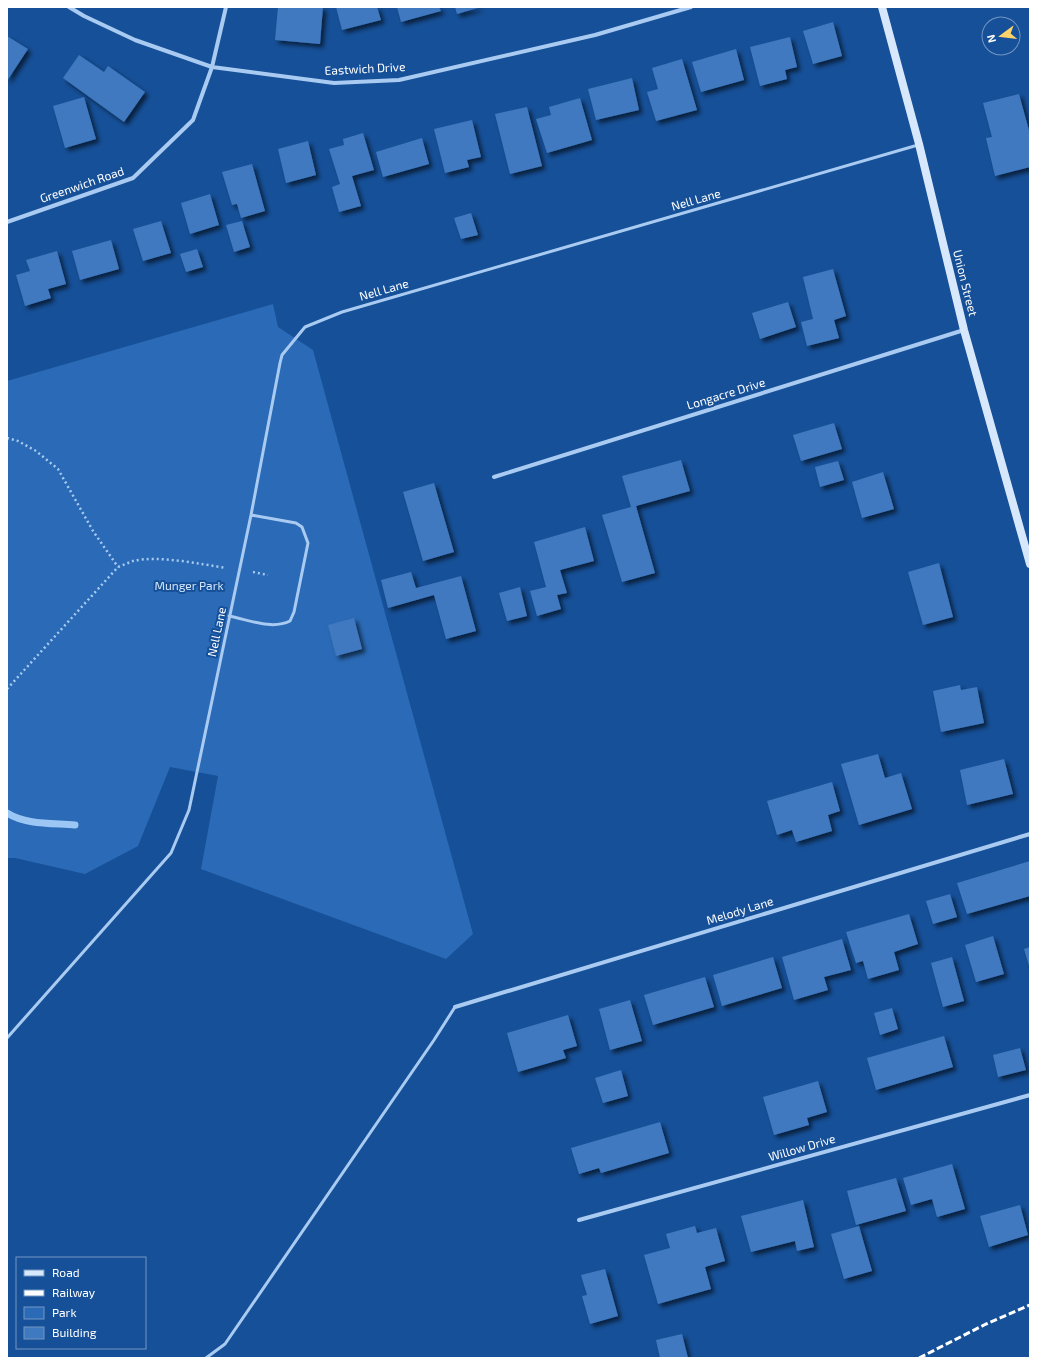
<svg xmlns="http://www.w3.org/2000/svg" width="1037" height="1365" viewBox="0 0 1037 1365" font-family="'Exo 2',sans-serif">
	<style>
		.green { fill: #2a6ab6 }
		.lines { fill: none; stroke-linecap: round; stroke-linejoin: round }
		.stream { stroke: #9cc6f4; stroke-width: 7 }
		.building { fill: #3f79bf; filter: url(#shadow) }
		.path { stroke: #a9cbf2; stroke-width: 2.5; stroke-dasharray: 2 3; stroke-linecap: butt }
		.service { stroke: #a9cbf2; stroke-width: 3 }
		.minor { stroke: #a9cbf2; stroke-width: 4 }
		.secondary { stroke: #d8e8fc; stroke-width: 8 }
		.rail { stroke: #fff; stroke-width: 3; stroke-dasharray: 7 3; stroke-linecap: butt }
		.labels { text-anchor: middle; stroke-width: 4; stroke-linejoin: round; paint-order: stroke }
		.street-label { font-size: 12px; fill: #fff; stroke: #165098 }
		.park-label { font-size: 12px; fill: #d1e5fc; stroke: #165098 }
	</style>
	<defs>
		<filter id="shadow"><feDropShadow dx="3.5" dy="3.5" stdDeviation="2" flood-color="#0009"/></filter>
	</defs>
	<rect width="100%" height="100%" fill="#165098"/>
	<!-- green -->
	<path class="green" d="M273 304 278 327 313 350 473 934 446 959 201 869 218 776 170 767 138 846 85 874 15 858H7V381Z"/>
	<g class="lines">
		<!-- stream -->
		<path class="stream" d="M7 813C26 825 53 823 75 825"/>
	</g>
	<!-- building -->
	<path class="building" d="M278 7H323L320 44 275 40Z
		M336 7H377L381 20 342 30Z
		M397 7H439L441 11 401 22Z
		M455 7H481L457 14Z
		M833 22 842 56 813 64 803 31Z
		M7 36 28 49 7 81Z
		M790 37 797 67 785 70 787 79 760 86 750 47Z
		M736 49 744 80 701 92 692 62Z
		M79 55 104 72 108 66 145 92 124 122 63 78Z
		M682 59 697 110 656 121 647 92 658 89 652 68Z
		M632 78 639 110 596 120 588 89Z
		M1019 94 1030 134V167L995 176 986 138 992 137 983 103Z
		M84 97 96 139 65 148 53 106Z
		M580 98 592 140 547 153 536 119 551 115 549 107Z
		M527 107 542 166 510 174 495 114Z
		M472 120 481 157 467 160 469 167 445 173 434 129Z
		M363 133 374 170 352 176 361 206 339 212 332 187 340 184 329 149 344 145 343 139Z
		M422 138 429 164 383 177 376 152Z
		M308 141 316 175 286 183 278 149Z
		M252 164 265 211 241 218 237 204 232 205 222 172Z
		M210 194 219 225 190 234 181 203Z
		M471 213 478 235 461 239 454 218Z
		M161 221 171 253 143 261 133 229Z
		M242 221 250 247 234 252 226 225Z
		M111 240 119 269 80 280 72 251Z
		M197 249 203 267 186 272 180 254Z
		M57 251 66 284 48 289 51 298 25 306 16 275 30 271 26 260Z
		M833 269 846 316 834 320 839 338 807 346 801 322 813 319 803 277Z
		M788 302 796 327 760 339 752 313Z
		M834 423 842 449 801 461 793 435Z
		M681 460 690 491 636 506 655 573 622 582 602 515 631 507 622 476Z
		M838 461 844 480 820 487 815 467Z
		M883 472 894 509 862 518 852 482Z
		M434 483 454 552 423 561 403 492Z
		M585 527 594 561 560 570 567 593 557 595 561 609 537 616 530 591 546 587 534 542Z
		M939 563 953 617 923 625 908 572Z
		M411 572 416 588 461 576 476 631 446 639 434 595 388 608 381 580Z
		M520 587 527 616 507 621 499 593Z
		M354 618 362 649 336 656 328 625Z
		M960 685 961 690 977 687 984 723 941 732 933 691Z
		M878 754 885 778 901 773 912 809 859 825 841 764Z
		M1004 759 1013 794 967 805 960 770Z
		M832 782 840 811 828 815 832 831 796 842 792 830 777 835 767 801Z
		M1030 861V896L967 914 957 883Z
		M950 894 957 917 933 924 926 901Z
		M909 914 918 944 894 952 899 970 868 979 863 961 856 963 846 932Z
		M993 936 1004 974 976 982 965 945Z
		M842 939 851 970 824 977 828 990 794 1000 782 957Z
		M1030 947V969L1024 949Z
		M773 957 782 988 722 1006 713 975Z
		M952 957 964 1001 943 1007 931 963Z
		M705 977 714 1007 653 1025 644 995Z
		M630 1000 642 1041 610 1050 599 1009Z
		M892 1008 898 1029 880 1035 874 1013Z
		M568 1015 577 1046 563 1050 566 1058 518 1072 507 1033Z
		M944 1036 953 1067 876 1090 867 1058Z
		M1020 1048 1026 1070 998 1077 993 1055Z
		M621 1070 628 1096 603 1103 595 1078Z
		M818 1081 827 1112 807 1118 809 1125 774 1135 763 1097Z
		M660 1122 669 1153 601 1173 599 1168 579 1174 571 1148Z
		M952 1164 965 1209 937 1217 932 1199 911 1205 903 1178Z
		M896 1178 906 1211 856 1225 847 1191Z
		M803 1200 814 1247 797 1251 795 1241 751 1252 741 1216Z
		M1020 1205 1028 1235 989 1247 980 1216Z
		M695 1226 697 1233 716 1228 725 1261 705 1267 711 1289 658 1304 644 1255 670 1248 666 1234Z
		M859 1226 872 1271 844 1279 831 1234Z
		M605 1269 618 1316 590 1324 582 1296 587 1295 581 1275Z
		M682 1334 688 1358H660L656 1340Z"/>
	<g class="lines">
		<!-- path -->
		<path class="path" d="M7 438 18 441 36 451 58 469 93 531 118 567
			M253 572 268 575
			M7 689 118 567C123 565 128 563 133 561 157 555 201 564 226 568"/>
		<!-- service -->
		<path class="service" d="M229 616C249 620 272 630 290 621L294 612 308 543 302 527 296 523 251 515
			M7 1038 171 853 189 810 251 515 280 363 282 355 305 327 342 312 918 145
			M206 1358 225 1344 434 1040 455 1007"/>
		<!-- minor -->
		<path class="minor" d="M69 7 84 16 135 40 212 67 334 83 399 80 595 35 691 7
			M7 222 133 178 193 120 212 67 226 7
			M494 477 964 330
			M455 1007 1030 834
			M579 1220 1030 1095"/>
		<!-- secondary -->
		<path class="secondary" d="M882 7 919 144 964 330 1030 564"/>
		<!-- rail -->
		<path class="rail" d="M919 1358 986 1324 1030 1305"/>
	</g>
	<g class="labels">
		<!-- street labels -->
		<g class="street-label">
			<text transform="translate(365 69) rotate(-3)" y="4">Eastwich Drive</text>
			<text transform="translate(82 185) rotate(-19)" y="4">Greenwich Road</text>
			<text transform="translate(696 200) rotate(-16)" y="4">Nell Lane</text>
			<text transform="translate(965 283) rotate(76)" y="4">Union Street</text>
			<text transform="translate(384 290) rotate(-16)" y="4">Nell Lane</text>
			<text transform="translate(726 394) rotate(-17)" y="4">Longacre Drive</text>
			<text transform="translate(217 632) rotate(-78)" y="4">Nell Lane</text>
			<text transform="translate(740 911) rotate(-17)" y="4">Melody Lane</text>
			<text transform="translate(802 1148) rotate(-16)" y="4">Willow Drive</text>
		</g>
		<!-- park labels -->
		<g class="park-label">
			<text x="189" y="590">Munger Park</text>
		</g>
	</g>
	<!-- border -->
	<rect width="1037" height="1365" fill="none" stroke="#ffffff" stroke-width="16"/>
	<!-- legend -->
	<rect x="16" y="1257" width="130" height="92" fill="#165098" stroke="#7396c1"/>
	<rect x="24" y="1270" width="20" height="6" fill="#d8e8fc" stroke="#7396c1"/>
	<text x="52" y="1277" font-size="12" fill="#ffffff">Road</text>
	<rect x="24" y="1290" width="20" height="6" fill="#ffffff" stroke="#7396c1"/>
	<text x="52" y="1297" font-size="12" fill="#ffffff">Railway</text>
	<rect x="24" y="1307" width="20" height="12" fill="#2a6ab6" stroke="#7396c1"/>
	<text x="52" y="1317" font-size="12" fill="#ffffff">Park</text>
	<rect x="24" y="1327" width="20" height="12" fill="#3f79bf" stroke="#7396c1"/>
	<text x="52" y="1337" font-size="12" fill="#ffffff">Building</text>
	<!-- north arrow -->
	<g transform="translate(1001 36) rotate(255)"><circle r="19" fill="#165098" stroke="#7396c1"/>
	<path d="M0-3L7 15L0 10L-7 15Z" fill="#ffd36a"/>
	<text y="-6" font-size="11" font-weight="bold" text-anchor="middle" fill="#ffffff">N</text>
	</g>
</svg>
